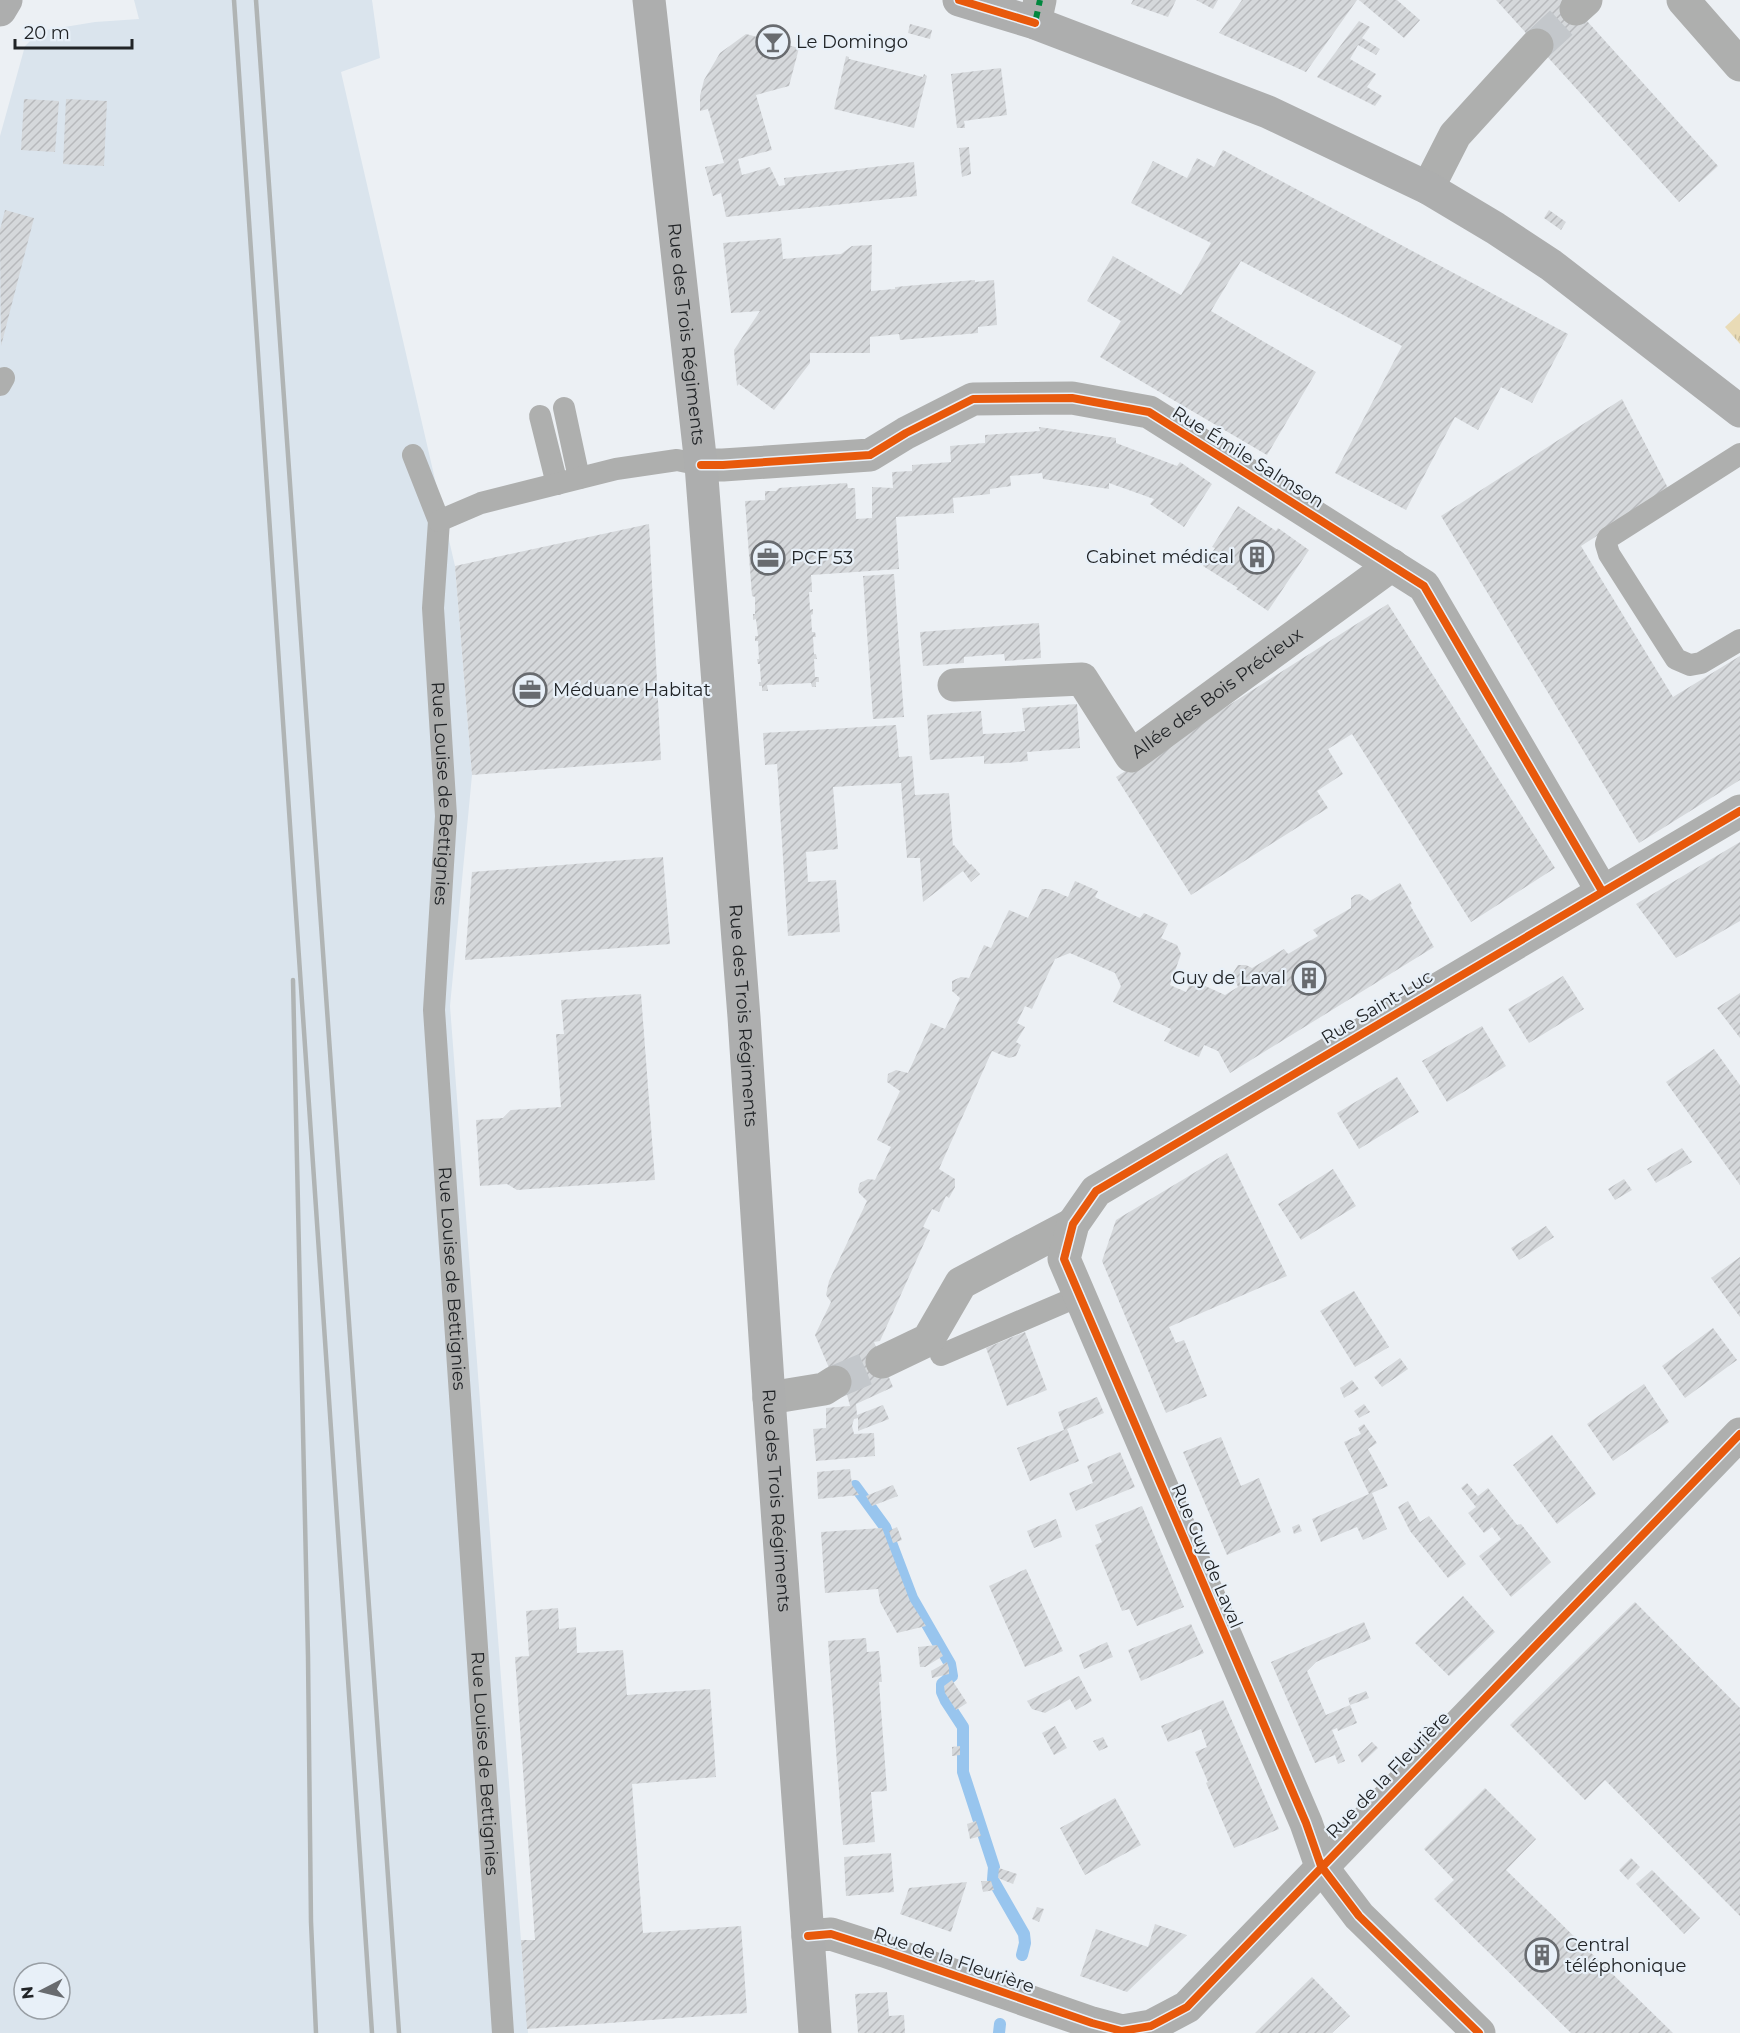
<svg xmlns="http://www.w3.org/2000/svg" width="1740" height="2033" viewBox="0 0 1740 2033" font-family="Montserrat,sans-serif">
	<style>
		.built { fill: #dae4ed; fill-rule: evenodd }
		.park { fill: url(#park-tufts) }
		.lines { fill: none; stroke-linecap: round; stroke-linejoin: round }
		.stream { stroke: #98c5ee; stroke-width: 12 }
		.building { fill: url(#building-hatch) }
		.minor-tunnel { stroke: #c3c7cb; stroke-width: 33; stroke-dasharray: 33 16; stroke-linecap: butt }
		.service { stroke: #aeafae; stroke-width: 22 }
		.minor { stroke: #aeafae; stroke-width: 33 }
		.secondary { stroke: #adaeae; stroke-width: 33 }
		.rail { stroke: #b0b4b4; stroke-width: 4.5 }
		.quiet { stroke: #00873e; stroke-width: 6; stroke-dasharray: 12 6; stroke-linecap: butt }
		.cycleway-casing { stroke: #e8f0f8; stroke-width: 11 }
		.cycleway { stroke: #e8590c; stroke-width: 8 }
		.labels { text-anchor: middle; stroke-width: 4.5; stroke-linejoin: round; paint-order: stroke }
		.poi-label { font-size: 18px; fill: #212427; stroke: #e8f0f8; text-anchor: start }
		.street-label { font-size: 18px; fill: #212427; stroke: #e8f0f8 }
	</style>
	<defs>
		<pattern id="park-tufts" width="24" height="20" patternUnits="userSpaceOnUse" patternTransform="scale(1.5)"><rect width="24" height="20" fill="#e9dbb6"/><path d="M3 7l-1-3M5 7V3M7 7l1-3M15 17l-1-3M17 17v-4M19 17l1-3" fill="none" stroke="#c8bc9c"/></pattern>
		<pattern id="building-hatch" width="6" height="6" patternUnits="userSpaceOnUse" patternTransform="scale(1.5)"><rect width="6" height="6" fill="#d5d8db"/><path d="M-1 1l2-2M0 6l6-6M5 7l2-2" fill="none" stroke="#b7b9bc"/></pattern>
	</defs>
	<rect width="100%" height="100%" fill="#ecf0f4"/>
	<!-- built -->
	<path class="built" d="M134 0H372L380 58 341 72 455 566 472 775 450 1006 528 2033H0V136L25 46 40 31 95 22 139 19ZM24 1973H60V2009H24Z"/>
	<!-- park -->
	<path class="park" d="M1740 313V344L1725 327Z"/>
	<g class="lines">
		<!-- stream -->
		<path class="stream" d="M855 1486 885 1527 912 1598 950 1664 952 1676 942 1684V1692L946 1701 963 1727V1772L994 1867 993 1880 1024 1934 1025 1943 1022 1955
			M999 2033 1000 2024"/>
	</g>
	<!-- building -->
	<path class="building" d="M1133 0H1176L1168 17 1131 4Z
		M1196 0H1218L1213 9Z
		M1242 0H1357L1306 72 1219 33Z
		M1359 0H1397L1420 20 1404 38Z
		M1496 0H1568L1718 166 1679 202Z
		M1359 21 1370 27 1362 38 1380 49 1376 55 1358 45 1350 59 1376 74 1367 87 1382 96 1375 106 1317 77Z
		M910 24 932 30 930 39 908 33Z
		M746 34 799 48 789 86 756 95 772 150 738 159 742 175 770 167 779 186 785 185 784 178 914 162 917 196 726 217 721 193 713 196 705 167 724 163 708 109 700 111V96L704 80 720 53Z
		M846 56 849 57V59L923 77 924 74 927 76 914 128 834 109Z
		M1001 68 1007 115 964 121 965 128H957L951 74Z
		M24 99 59 101 55 152 21 150Z
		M66 99 107 101 104 166 63 164Z
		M969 147 971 174 962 177 959 148Z
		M1223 150 1568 334 1532 403 1501 387 1478 430 1455 417 1406 510 1335 473 1402 346 1241 261 1211 311 1316 372 1267 455 1100 357 1121 321 1087 301 1113 256 1181 295 1211 243 1131 203 1153 161 1187 178 1197 158 1214 167Z
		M5 210 34 218 1 346 0 230Z
		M1549 210 1566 222 1561 230 1544 218Z
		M781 238 783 259 841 254 852 246 872 245 871 291 895 289V287L975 280V282L994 280 997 325 978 327V333L900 340 899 334 870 337V353H810V363L774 410 739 384 737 386 734 350 760 311 731 313 723 243Z
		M1622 399 1669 490 1581 546 1673 697 1740 656V780L1639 843 1441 516Z
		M1039 427 1116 438V443L1177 466 1180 462 1212 484 1184 527 1150 504 1154 499 1109 483V489L1043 479 1042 473 1010 476 1011 486 990 489V494L953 498 954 513 896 517 899 569 811 575 812 588V592H809L810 610 813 609V614L811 615 812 632H815L816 637H813L814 654H816L817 659H814L815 677H819V682H816V687H812L811 683 767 685 768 691H762V686H759V682H761L760 664H758L757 659H759L758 641H755V636H758L756 619 753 620V614H755V597L752 596 745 501 765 500V491H776L779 488 847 483 848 488H855L856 519 872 518V487L893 488 892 472 912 471V465L951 462 950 446 985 443V435L1040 431Z
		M1238 506 1276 531 1278 528 1309 550 1268 611 1236 589 1238 588 1203 566 1215 548 1212 547Z
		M649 524 661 760 472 775 455 566Z
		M894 574 904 717 873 719 863 576Z
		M1388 604 1555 868 1471 922 1352 734 1328 749 1343 774 1317 791 1328 808 1191 895 1116 777Z
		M1039 623 1041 658 1005 661 1004 654 964 657V663L923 666 920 632Z
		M1077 704 1080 748 1027 752 1028 761 1006 763 984 764V756L930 760 927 715 981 711 983 734 1004 733 1025 731 1022 708Z
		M896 725 899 757 912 756 915 795 949 793 953 846 954 845 970 865 971 864 980 874 971 882 963 871 923 902 920 858H907L901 783 833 787 838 849 806 852 808 882 836 880 840 932 788 936 777 764 765 765 763 733Z
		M1740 842V921L1676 958 1636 904Z
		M663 857 670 944 465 960 472 872Z
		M1075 881 1098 891 1095 897 1111 905 1140 918 1144 913 1168 924 1161 938 1177 945 1181 954 1170 985 1186 992 1192 980 1225 995 1238 987 1233 973 1238 965H1246L1252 968 1284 949 1288 954 1318 936 1313 930 1351 908V898L1355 895 1360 894 1370 901 1400 883 1412 904 1410 905 1434 947 1230 1073 1218 1051 1204 1045 1199 1057 1164 1041 1171 1029 1113 1002 1121 986 1115 973 1070 953 1055 959 1032 1009 1025 1006 1017 1023 1025 1027 1016 1042 1021 1045 1016 1056 1009 1058 992 1051 939 1169 955 1179V1187L949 1198 946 1196 939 1212 932 1209 923 1227 930 1230 880 1341 874 1342 893 1387 856 1404 857 1415 883 1405 889 1419 858 1431V1418L854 1419 852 1426 854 1434 874 1433 875 1456 816 1461 813 1429 826 1428V1408L850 1406 845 1387 835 1382 815 1335 831 1302 826 1295 829 1281 867 1201 859 1193 858 1189 860 1183 868 1179 875 1180 891 1147 877 1140 900 1091 887 1082 888 1074 896 1070 908 1073 931 1023 945 1029 960 998 952 991V981L961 977 969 978 984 945 991 948 1009 910 1028 918 1042 889H1049L1068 897Z
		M1563 976 1584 1009 1529 1043 1508 1009Z
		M1740 993V1038L1717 1008Z
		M641 994 655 1180 517 1190 507 1184 480 1186 476 1120 503 1118 511 1110 561 1107 556 1034H564L561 1000Z
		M1482 1026 1506 1066 1447 1102 1422 1061Z
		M1714 1049 1740 1085V1185L1666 1082Z
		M1397 1077 1419 1112 1359 1149 1337 1113Z
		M1682 1148 1692 1162 1656 1183 1647 1169Z
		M1227 1153 1287 1276 1169 1327 1176 1343 1184 1340 1207 1396 1166 1413 1102 1261 1116 1220Z
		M1333 1169 1356 1206 1301 1240 1278 1204Z
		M1624 1179 1632 1190 1615 1200 1608 1189Z
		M1546 1226 1554 1237 1519 1260 1511 1248Z
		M1740 1257V1317L1711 1278Z
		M1354 1291 1389 1347 1355 1367 1320 1311Z
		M1713 1328 1737 1360 1685 1398 1662 1366Z
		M1025 1332 1047 1390 1007 1406 986 1348Z
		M1400 1358 1408 1369 1382 1387 1374 1377Z
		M1352 1380 1359 1389 1344 1398 1340 1388Z
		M1644 1384 1669 1422 1613 1461 1587 1424Z
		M1097 1397 1104 1413 1067 1429 1079 1461 1030 1481 1017 1448 1064 1430 1058 1412Z
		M1364 1404 1370 1412 1359 1418 1354 1411Z
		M1364 1424 1377 1443 1368 1449 1388 1486 1372 1493 1387 1529 1363 1540 1357 1527 1321 1542 1312 1519 1369 1494 1344 1442 1361 1434 1358 1428Z
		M1552 1435 1596 1494 1557 1524 1513 1465Z
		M1221 1437 1241 1486 1259 1478 1281 1532 1227 1555 1183 1452Z
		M1120 1452 1135 1487 1076 1511 1069 1493 1093 1483 1087 1466Z
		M850 1469 852 1485 859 1495 818 1499 817 1472Z
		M1467 1483 1478 1496 1488 1488 1517 1525 1521 1524 1551 1562 1511 1597 1479 1556 1501 1539 1492 1527 1484 1533 1468 1513 1476 1507 1461 1488Z
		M893 1485 898 1496 872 1506 866 1496Z
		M1408 1501 1420 1522 1429 1516 1466 1564 1448 1578 1410 1531 1398 1507Z
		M1142 1506 1184 1607 1137 1626 1129 1609 1122 1611 1095 1545 1102 1542 1095 1525Z
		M1056 1519 1062 1537 1034 1548 1027 1531Z
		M1299 1524 1302 1531 1294 1534 1292 1527Z
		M897 1527 902 1540 893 1543 889 1531Z
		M882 1528 910 1601 926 1626 897 1633 880 1602 878 1589 825 1593 821 1532Z
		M1026 1569 1063 1651 1025 1667 989 1586Z
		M1463 1596 1495 1632 1449 1676 1415 1643Z
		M1635 1602 1740 1708V1916L1605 1780 1585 1800 1510 1725Z
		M558 1608 559 1629 576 1627 577 1653 623 1650 627 1695 710 1689 716 1777 632 1784 643 1933 741 1926 747 2013 527 2029 521 1940H535L515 1657 529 1656 526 1611Z
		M1364 1622 1371 1639 1316 1662 1307 1671 1326 1715 1350 1705 1357 1723 1338 1731 1337 1728 1332 1730 1345 1761 1338 1764 1335 1755 1315 1763 1271 1662Z
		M1191 1624 1204 1653 1141 1681 1128 1650Z
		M866 1638 867 1652 879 1651 882 1682H879L887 1791 871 1792 875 1842 843 1845 828 1641Z
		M1107 1642 1113 1657 1084 1669 1079 1655Z
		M937 1645 943 1656 925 1667H920L918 1647Z
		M947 1662 949 1668V1674L932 1678 931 1671Z
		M1079 1676 1092 1701 1076 1710 1070 1699 1045 1713 1032 1709 1027 1701Z
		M952 1680 967 1703 956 1710 945 1693 944 1686Z
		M1366 1691 1369 1698 1350 1705 1348 1698Z
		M1223 1700 1279 1829 1234 1848 1206 1783 1208 1782 1195 1752 1207 1747 1201 1729 1168 1742 1161 1726Z
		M1055 1726 1067 1748 1054 1755 1042 1733Z
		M1103 1737 1108 1747 1099 1751 1093 1741Z
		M1372 1742 1378 1748 1362 1763 1358 1755Z
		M960 1746V1755L952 1756V1747Z
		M1485 1788 1536 1839 1506 1870 1673 2033H1571L1434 1899 1454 1880 1424 1849Z
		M1115 1798 1141 1845 1085 1875 1060 1828Z
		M976 1821 981 1836 970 1839 967 1824Z
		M891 1853 894 1892 846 1896 844 1857Z
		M1631 1858 1640 1867 1628 1880 1619 1870Z
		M999 1868 1017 1874 1013 1884 998 1878Z
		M1652 1870 1700 1918 1684 1934 1636 1884Z
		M981 1881H991L994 1890 983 1892Z
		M967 1882 951 1932 900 1914 909 1888Z
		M1037 1907 1044 1909 1039 1922 1032 1919Z
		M1155 1924 1187 1935 1127 1992 1080 1976 1096 1929 1148 1947Z
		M1312 1977 1350 2016 1332 2033H1255Z
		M887 1992 889 2016 904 2015 905 2033H858L855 1994Z"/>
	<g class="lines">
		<!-- minor-tunnel -->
		<path class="minor-tunnel" d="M1537 45 1576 9
			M835 1382 882 1362"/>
		<!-- service -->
		<g class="service">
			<path d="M0 385 4 378"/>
			<path d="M564 408 579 478"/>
			<path d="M540 416 557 484"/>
			<path d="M1740 454 1608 538 1606 544 1609 554 1676 659 1690 665 1701 663 1740 640"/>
			<path id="s1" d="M413 455 439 521 433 608 446 816 434 1010 503 2033"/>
			<path d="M439 521 481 503 616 469 677 460 701 465"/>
			<path d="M941 1355 1079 1296"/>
		</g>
		<!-- minor -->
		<g class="minor">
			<path d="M1683 0 1740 65"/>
			<path d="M1576 9 1586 0"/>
			<path d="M1035 23 1040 0"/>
			<path d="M1428 188 1455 135 1537 45"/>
			<path d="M701 465H723L870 455 906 433 973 399 1072 398 1149 412 1424 586 1602 891"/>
			<path id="s2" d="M954 685 1082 679 1131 756 1392 565"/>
			<path d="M882 1362 928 1340 961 1283 1073 1224"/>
			<path d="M769 1398 824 1389 835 1382"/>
			<path d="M808 1936 831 1934 884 1951 1092 2023 1122 2031 1151 2026 1187 2007 1740 1434"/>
			<path d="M1479 2033 1359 1916 1321 1866 1306 1823 1064 1259 1073 1224 1096 1191 1740 811"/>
		</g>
		<!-- secondary -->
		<g class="secondary">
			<path id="s3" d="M649 0 701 465 744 1017 769 1398 815 2033"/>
			<path d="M959 0 1035 23 1268 112 1428 188 1495 228 1551 265 1740 411"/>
			<path d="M0 10 6 0"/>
		</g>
		<!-- rail -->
		<path class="rail" d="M234 0 372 2033
			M256 0 399 2033
			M293 980 308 1656 311 1922 316 2033"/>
		<!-- quiet -->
		<path class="quiet" d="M1035 23 1040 0"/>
		<!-- cycleway casing -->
		<g class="cycleway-casing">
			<path id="cycleway" d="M959 0 1035 23
				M701 465H723L870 455 906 433 973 399 1072 398 1149 412 1424 586 1602 891
				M808 1936 831 1934 884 1951 1092 2023 1122 2031 1151 2026 1187 2007 1740 1434
				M1479 2033 1359 1916 1321 1866 1306 1823 1064 1259 1073 1224 1096 1191 1740 811"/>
		</g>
		<!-- cycleway -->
		<use href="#cycleway" class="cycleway"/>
	</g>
	<!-- icons -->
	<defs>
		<g id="bar-ring" transform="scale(1.725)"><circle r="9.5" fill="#e8f0f8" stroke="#686b6f" stroke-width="1.5"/><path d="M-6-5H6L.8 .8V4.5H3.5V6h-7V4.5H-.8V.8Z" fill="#686b6f"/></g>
		<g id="building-ring" transform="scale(1.725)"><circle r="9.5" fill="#e8f0f8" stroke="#686b6f" stroke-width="1.5"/><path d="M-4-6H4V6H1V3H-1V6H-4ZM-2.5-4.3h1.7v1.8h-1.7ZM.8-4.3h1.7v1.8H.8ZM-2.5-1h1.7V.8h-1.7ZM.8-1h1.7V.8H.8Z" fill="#686b6f"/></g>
		<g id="office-ring" transform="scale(1.725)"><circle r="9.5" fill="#e8f0f8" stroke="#686b6f" stroke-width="1.5"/><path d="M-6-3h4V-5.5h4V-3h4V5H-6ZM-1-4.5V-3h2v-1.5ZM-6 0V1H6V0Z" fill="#686b6f"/></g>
	</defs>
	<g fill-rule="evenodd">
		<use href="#bar-ring" x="773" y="42"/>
		<use href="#building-ring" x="1257" y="557"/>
		<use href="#office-ring" x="768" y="558"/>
		<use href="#office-ring" x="530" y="690"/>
		<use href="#building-ring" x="1309" y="978"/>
		<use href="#building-ring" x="1542" y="1955"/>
	</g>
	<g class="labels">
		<!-- poi labels -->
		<g class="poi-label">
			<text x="796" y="48">Le Domingo</text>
			<text x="1234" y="563" text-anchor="end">Cabinet médical</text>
			<text x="791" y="564">PCF 53</text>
			<text x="553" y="696">Méduane Habitat</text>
			<text x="1286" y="984" text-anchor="end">Guy de Laval</text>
			<text x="1565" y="1951">Central<tspan x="1565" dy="21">téléphonique</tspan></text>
		</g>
		<!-- street labels -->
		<g class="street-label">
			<text dy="6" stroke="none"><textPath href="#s3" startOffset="336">Rue des Trois Régiments</textPath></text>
			<text transform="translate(1248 457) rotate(32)" y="6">Rue Émile Salmson</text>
			<text dy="6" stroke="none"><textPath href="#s2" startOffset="326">Allée des Bois Précieux</textPath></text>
			<text dy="6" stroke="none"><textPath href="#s1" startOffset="344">Rue Louise de Bettignies</textPath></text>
			<text transform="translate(1377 1007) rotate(-31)" y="6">Rue Saint-Luc</text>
			<text dy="6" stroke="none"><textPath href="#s3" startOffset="1020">Rue des Trois Régiments</textPath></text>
			<text dy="6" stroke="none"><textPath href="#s1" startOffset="830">Rue Louise de Bettignies</textPath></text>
			<text dy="6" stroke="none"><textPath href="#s3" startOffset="1506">Rue des Trois Régiments</textPath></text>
			<text transform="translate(1207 1556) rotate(67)" y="6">Rue Guy de Laval</text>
			<text dy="6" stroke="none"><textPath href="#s1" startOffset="1316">Rue Louise de Bettignies</textPath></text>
			<text transform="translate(1388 1775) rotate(-46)" y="6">Rue de la Fleurière</text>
			<text transform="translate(954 1960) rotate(19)" y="6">Rue de la Fleurière</text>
		</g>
	</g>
	<!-- north arrow -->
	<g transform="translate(42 1991) rotate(263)"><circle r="28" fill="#e8f0f8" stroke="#989ea4" stroke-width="1.5"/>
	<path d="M0-4.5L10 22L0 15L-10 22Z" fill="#686b6f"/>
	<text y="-9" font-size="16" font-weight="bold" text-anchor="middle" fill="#212427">N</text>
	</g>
	<!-- scale -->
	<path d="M15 39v9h117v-9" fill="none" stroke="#212427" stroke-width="3"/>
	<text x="24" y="39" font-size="18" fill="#212427" stroke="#e8f0f8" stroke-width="4.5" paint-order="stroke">20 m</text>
</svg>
